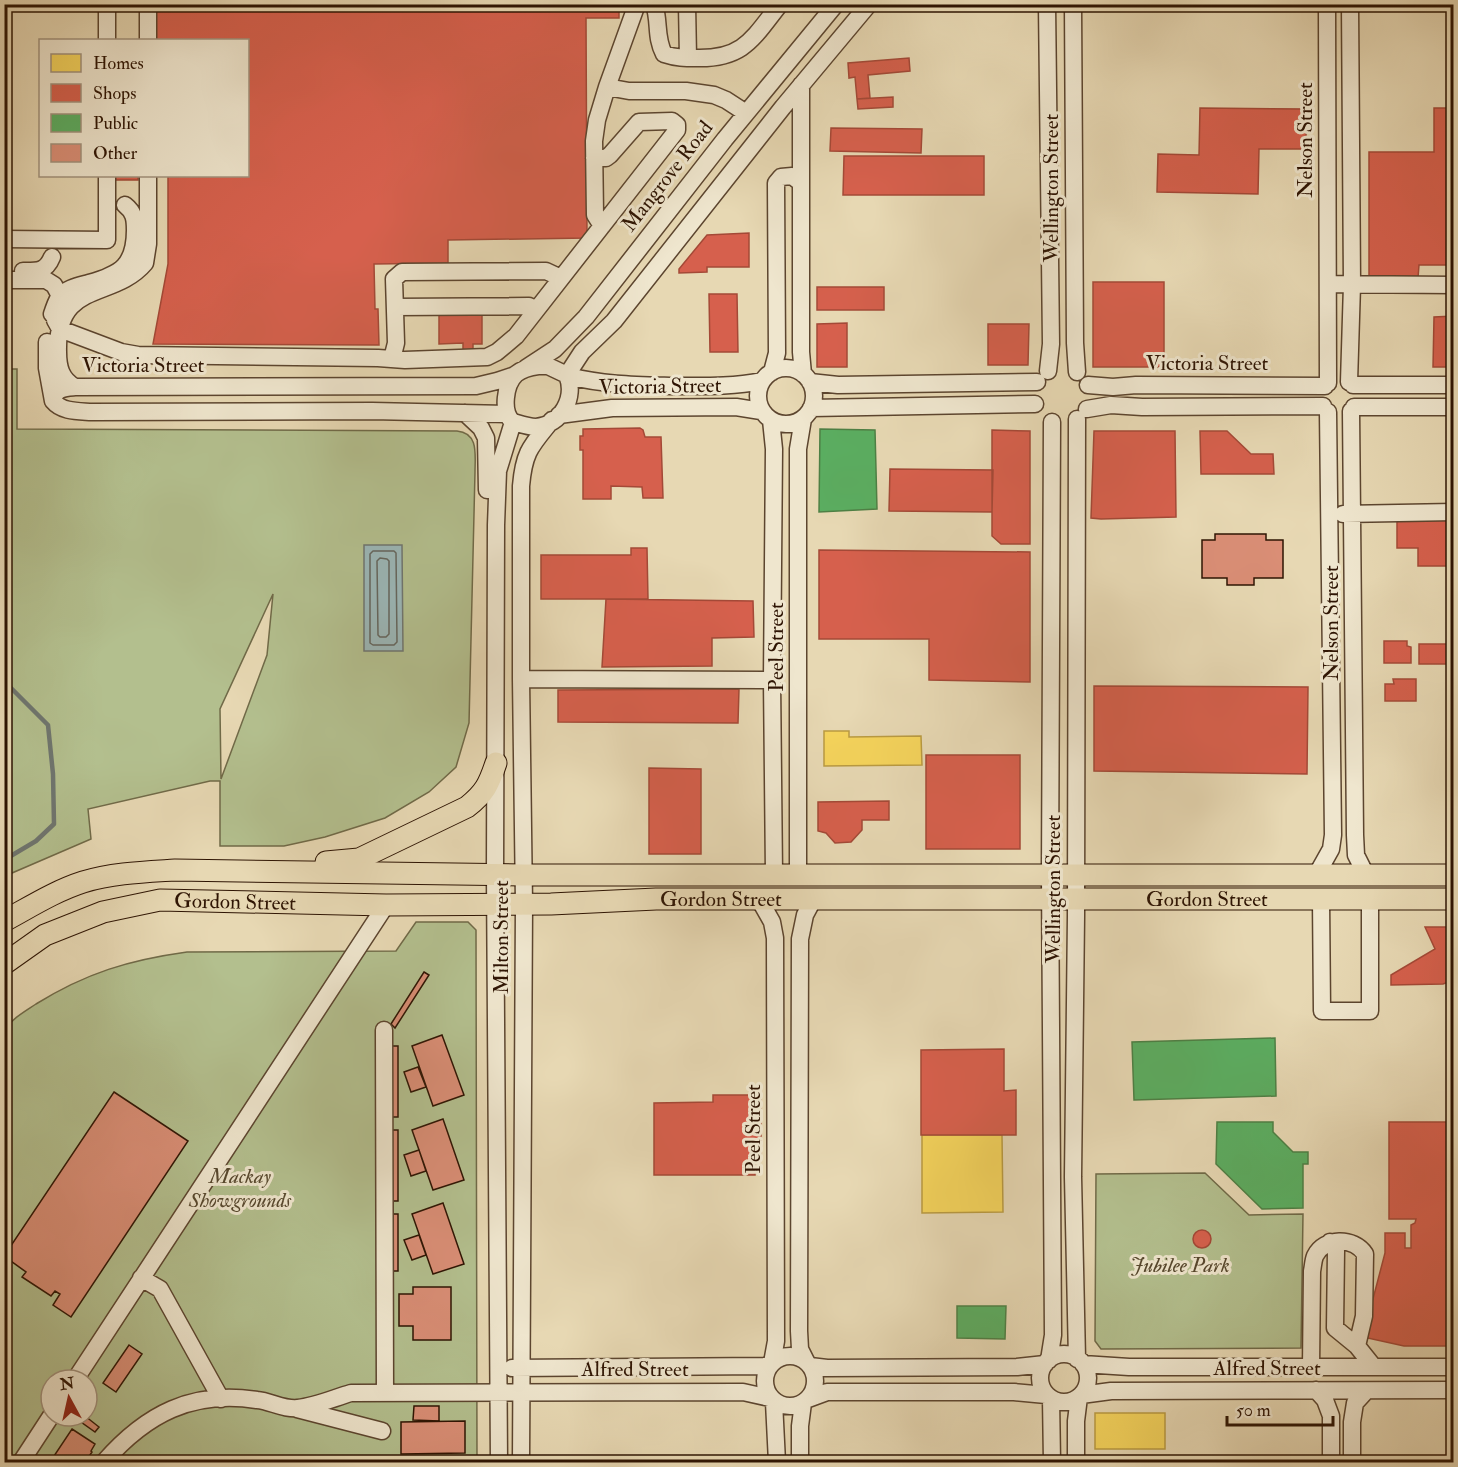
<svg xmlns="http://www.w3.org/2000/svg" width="1458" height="1467" viewBox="0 0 1458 1467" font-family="'IM FELL Double Pica',serif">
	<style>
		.green { fill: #b3bf8e; stroke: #706a48; stroke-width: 1.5; fill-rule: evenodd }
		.water { fill: #9bb7b8; stroke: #6f7670; stroke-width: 1.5 }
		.homes { fill: #f6d55c; stroke: #ba9b41; stroke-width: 1.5 }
		.shops { fill: #d6604d; stroke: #a44937; stroke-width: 1.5 }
		.public { fill: #5aae61; stroke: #4d8045; stroke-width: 1.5 }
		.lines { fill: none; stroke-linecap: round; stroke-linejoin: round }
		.shore { stroke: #64665e; stroke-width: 1.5 }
		.stream { stroke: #6f7670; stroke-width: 4.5 }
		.building { fill: #da8e76; stroke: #2e1403; stroke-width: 1.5 }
		.minor-casing { stroke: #5c452f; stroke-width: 19 }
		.major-casing { stroke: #2e1403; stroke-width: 23 }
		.minor { stroke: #efe6ce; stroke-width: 16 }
		.major { stroke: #e7d8b3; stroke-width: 21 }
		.labels { text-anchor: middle; stroke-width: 6; stroke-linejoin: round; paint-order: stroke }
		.street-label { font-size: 21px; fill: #2e1403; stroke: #efe6ce }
		.park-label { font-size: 21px; font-style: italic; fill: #56472d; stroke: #efe6ce }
	</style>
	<rect width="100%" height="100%" fill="#e7d8b3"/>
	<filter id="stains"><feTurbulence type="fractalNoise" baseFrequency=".00333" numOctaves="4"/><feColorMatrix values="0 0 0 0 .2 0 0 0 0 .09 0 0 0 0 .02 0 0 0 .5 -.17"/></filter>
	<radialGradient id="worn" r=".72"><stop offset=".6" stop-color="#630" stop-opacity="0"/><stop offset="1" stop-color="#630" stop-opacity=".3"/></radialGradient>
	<!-- green -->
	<path class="green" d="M5 369H17V429L457 431C479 433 475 455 475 472L469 723 456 767 429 792 385 818 325 837 284 846H220V781H210L88 809 91 839 5 876ZM273 594 267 655 221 779 220 709Z
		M416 922H468L476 930 477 1462H5L4 1030C13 1018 24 1012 36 1004 86 973 129 960 187 952L396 951ZM51 1380H87V1416H51Z
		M1205 1173 1249 1215 1303 1214 1301 1348 1101 1349 1095 1341 1096 1174Z"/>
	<!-- water -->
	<path class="water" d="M364 545H402L403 651H364Z"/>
	<!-- homes -->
	<path class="homes" d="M824 731H849V737L921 736 922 765 824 766Z
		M922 1135H1002L1003 1212 922 1213Z
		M1095 1413H1165V1449H1095Z"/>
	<!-- shops -->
	<path class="shops" d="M155 4H619V18H586L587 238 448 240V263L374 264 375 309H378L379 345 153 344 168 264V176H248V40H155Z
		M909 58 910 71 868 75 870 98 857 99 855 77 849 78 848 63Z
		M893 97V107L858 109 857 99Z
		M1200 108 1306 109V149H1259L1258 194 1157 192 1158 154 1199 155Z
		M1434 108H1454V277H1451V265H1419L1418 278H1369V152H1434Z
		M831 128 922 129 921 153 830 151Z
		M844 156H984V195H843Z
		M113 176H138V180H113Z
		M749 233V267H707V272L679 273V269L707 235Z
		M1093 282H1164V367H1093Z
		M817 287H884V310H817Z
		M709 294H737L738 352H710Z
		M439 313H482V344H473V352H463V343L439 344Z
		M1454 316V367H1433L1434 317Z
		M847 323V367H817V324Z
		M988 324H1029L1028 365H988Z
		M640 428 643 430 645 437H661L663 498H643L642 487 611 486V499H583V450H580V436H583V429Z
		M992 430 1030 431V544H1001L992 536Z
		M1094 431H1175L1176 517 1101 519 1091 518Z
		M1200 431H1227L1251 454H1273L1274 474H1201Z
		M890 469 993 470 992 512 889 511Z
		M1397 517 1454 518V566H1418V548H1397Z
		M631 548H647L648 599H541V555H631Z
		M819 550 1030 552V682L929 680V639H819Z
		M606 599 753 601 754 637 712 638V666L602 667Z
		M1384 641H1407V646L1411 647V663H1384Z
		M1419 644H1446L1454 649V671H1451V664H1419Z
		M1447 678H1454V701H1448Z
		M1393 679H1416V701H1385V684H1394Z
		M1094 686 1308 687 1307 774 1094 771Z
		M739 689 738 723 558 722V690Z
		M926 755H1020V849H926Z
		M649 768 701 769V854H649Z
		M889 801V820H862V830L851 842 835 843 826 833 818 831V802Z
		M1425 927H1454V980L1443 984 1391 985V975L1435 949Z
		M1004 1049V1091L1016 1090V1135H921V1050Z
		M713 1095H761V1157H755V1175H654V1103L713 1102Z
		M1389 1122H1454V1346H1404L1363 1337 1385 1253V1233H1405V1248H1411V1225L1415 1223 1416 1219H1389Z
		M1193 1239a9 9 0 1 1 18 0a9 9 0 1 1-18 0Z"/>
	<!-- public -->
	<path class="public" d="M820 429 875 430 877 509 819 512Z
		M1275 1038 1276 1096 1134 1100 1132 1042Z
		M1217 1122H1273V1132L1293 1152H1308V1164H1303V1208L1262 1209 1216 1164Z
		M957 1306H1006L1005 1339 957 1338Z"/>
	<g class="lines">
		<!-- shore -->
		<path class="shore" d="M373 551H394L396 553 397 642 394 645H373L370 643V554Z
			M380 558 387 559 389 561V634L386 637H380L378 635 377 561Z"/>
		<!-- stream -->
		<path class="stream" d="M4 681 48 725 53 774 54 824 36 841 4 860"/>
	</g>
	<!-- building -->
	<path class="building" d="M1215 534H1266V540H1283V578H1254V585H1227V578H1202V540H1215Z
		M424 972 429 975 395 1028 391 1024Z
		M442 1035 464 1095 433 1106 412 1046Z
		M392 1046H398V1117H392Z
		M418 1067 426 1087 411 1092 404 1072Z
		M114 1092 188 1141 71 1317 53 1305 60 1294 55 1291 51 1296 22 1277 26 1272 4 1256Z
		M443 1119 464 1180 433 1190 412 1130Z
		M392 1130H398V1201H392Z
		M419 1150 426 1171 411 1176 404 1155Z
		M443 1203 464 1264 433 1274 412 1214Z
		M392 1214H398V1271H392Z
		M419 1235 426 1255 412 1260 404 1240Z
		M413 1287H451V1340H413V1326H399V1294H413Z
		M129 1345 142 1354 116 1392 103 1383Z
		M414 1406H439V1421L413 1420Z
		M85 1416 99 1427 95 1432 81 1422Z
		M465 1421V1453L401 1454V1422Z
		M72 1429 95 1444 91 1451 92 1452 85 1462H50Z"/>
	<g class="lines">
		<!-- minor casing -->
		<g class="minor-casing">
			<path id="minor" d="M654 4C660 22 655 37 664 54 676 58 685 58 697 58 744 59 753 38 780 4
				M687 4 688 58
				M1047 4 1051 344 1048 371
				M1073 4 1075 343 1077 372
				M1327 4 1328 383
				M107 40V4
				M148 40V4
				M801 85V352L803 374
				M607 87 629 91H686L714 95 726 100 746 113
				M602 226 595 215 594 141 597 120 607 87 637 4
				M4 239 107 240V176
				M23 271C37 271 46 272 52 257
				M4 280H46L54 285 60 296
				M1328 284 1454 285
				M55 306V320L60 329 121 352 138 355 378 358 405 360 487 357 497 352 516 336 677 130V125L672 121 639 122 610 155 606 158H594
				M395 307 529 306 536 310
				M52 314C54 308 56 302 59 297 67 288 78 286 89 283 121 274 135 265 135 230 135 219 134 212 125 205
				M47 342V368L53 401
				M392 359 396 343 394 279 402 272 546 271 561 278
				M538 366H548L567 375C576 397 562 425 536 427 528 427 520 424 513 422 501 412 505 384 516 374 522 369 531 367 538 366Z
				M758 396a28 28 0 1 1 56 0a28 28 0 1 1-56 0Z
				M526 368 555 349 586 317 725 139 836 4
				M772 372 777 353 776 183 781 177 792 176 801 183
				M567 375 582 352 614 321 783 107 869 4
				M568 376C605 385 637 385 674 386 704 386 732 387 762 381
				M810 382 838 385 1037 382
				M1349 382 1352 285 1350 4
				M1088 385 1113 387 1136 385 1325 386
				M1353 385H1454
				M75 387C61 379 58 367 58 352 56 279 113 301 145 263L148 244V176
				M1354 407H1454
				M811 408 1035 404
				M1087 409 1111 405 1142 407 1323 406
				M1351 411 1355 835 1356 855 1366 875
				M465 413 481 428 486 438 487 490
				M507 414 372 411 92 412C78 411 62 412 53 401 55 388 64 388 75 387L476 386 497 381 515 375
				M559 415 612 408 736 407 761 411
				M771 420 774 449 772 680 774 875
				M1343 514 1454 512
				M521 679 772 680
				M1317 874 1331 849 1333 835 1328 412
				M798 875V449L803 419
				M759 899 772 922 775 938 776 1341 772 1363
				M1321 899 1322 1011H1370V899
				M384 1030 385 1393
				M1330 1242 1336 1251 1335 1328 1357 1346
				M141 1278 160 1289 221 1399
				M1040 1378a24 24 0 1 1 48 0a24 24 0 1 1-48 0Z
				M765 1381a25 25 0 1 1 50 0a25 25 0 1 1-50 0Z
				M1077 1359 1073 1177 1076 916 1077 419
				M1049 1360 1053 1335 1050 875 1052 422
				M807 1363 800 1349 799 1331 800 939 805 915 813 900
				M1083 1364 1129 1367H1454
				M810 1366 827 1368 1017 1367 1045 1364
				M1311 1367 1312 1271C1313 1267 1313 1261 1315 1256 1324 1237 1354 1237 1365 1254L1364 1316 1357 1346 1373 1366
				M512 1368 769 1366
				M75 1380 386 905
				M1316 1390 1325 1400 1331 1416V1462
				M1081 1395 1111 1391 1454 1390
				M1051 1398 1052 1462
				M808 1399 827 1392H1014L1046 1395
				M774 1402 777 1462
				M297 1409 382 1431
				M21 1462 51 1416
				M104 1462C146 1414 192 1390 257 1400 270 1401 285 1410 298 1408 315 1406 334 1398 351 1393L743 1392 770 1398
				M499 1462 495 875 496 525 498 471 513 422
				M521 1462 524 904 521 679V486C524 451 531 446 552 420
				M800 1462V1426L803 1403
				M1076 1462V1421L1079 1397
				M1352 1462V1422L1355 1403 1366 1391"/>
		</g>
		<!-- major casing -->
		<g class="major-casing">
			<g id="major">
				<path d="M326 862 359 859 467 807C485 793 489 784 496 763"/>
				<path d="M4 921C30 907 55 891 83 882 113 873 144 872 175 870L523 875H1454"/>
				<path id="s1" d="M4 964 45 935 103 912 160 900 386 905 551 904 656 899H1454"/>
			</g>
		</g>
		<!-- minor -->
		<use href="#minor" class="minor"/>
		<!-- major -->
		<use href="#major" class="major"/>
	</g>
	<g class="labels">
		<!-- street labels -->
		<g class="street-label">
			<text transform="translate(1305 140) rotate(-90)" y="7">Nelson Street</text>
			<text transform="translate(667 176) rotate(-52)" y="7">Mangrove Road</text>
			<text transform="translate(1051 188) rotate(-90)" y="7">Wellington Street</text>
			<text x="1207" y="370">Victoria Street</text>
			<text x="143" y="372">Victoria Street</text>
			<text transform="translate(660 386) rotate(-1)" y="7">Victoria Street</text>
			<text transform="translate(1331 623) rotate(-90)" y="7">Nelson Street</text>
			<text transform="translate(776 647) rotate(-90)" y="7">Peel Street</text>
			<text transform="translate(1053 889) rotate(-90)" y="7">Wellington Street</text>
			<text dy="7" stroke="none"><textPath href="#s1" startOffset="732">Gordon Street</textPath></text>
			<text dy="7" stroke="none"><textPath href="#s1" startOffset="1218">Gordon Street</textPath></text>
			<text dy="7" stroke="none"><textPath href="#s1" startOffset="246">Gordon Street</textPath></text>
			<text transform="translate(501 937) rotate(-90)" y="7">Milton Street</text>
			<text transform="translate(753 1129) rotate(-90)" y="7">Peel Street</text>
			<text x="1267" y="1375">Alfred Street</text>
			<text x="635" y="1376">Alfred Street</text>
		</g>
		<!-- park labels -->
		<g class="park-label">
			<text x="240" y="1183">Mackay<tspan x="240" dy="24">Showgrounds</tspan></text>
			<text x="1180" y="1272">Jubilee Park</text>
		</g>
	</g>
	<!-- margin -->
	<rect width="1458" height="1467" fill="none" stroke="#e7d8b3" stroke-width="24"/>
	<rect x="6" y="6" width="1446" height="1455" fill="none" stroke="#2e1403" stroke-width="3"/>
	<rect x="12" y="12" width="1434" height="1443" fill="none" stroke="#2e1403" stroke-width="1.5"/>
	<!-- legend -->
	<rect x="39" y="39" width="210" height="138" fill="#efe6ce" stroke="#a2927d" stroke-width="1.5"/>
	<rect x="51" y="54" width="30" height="18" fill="#f6d55c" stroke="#a2927d" stroke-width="1.5"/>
	<text x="93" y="69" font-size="18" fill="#2e1403">Homes</text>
	<rect x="51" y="84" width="30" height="18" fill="#d6604d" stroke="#a2927d" stroke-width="1.5"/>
	<text x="93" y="99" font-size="18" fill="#2e1403">Shops</text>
	<rect x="51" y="114" width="30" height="18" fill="#5aae61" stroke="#a2927d" stroke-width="1.5"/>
	<text x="93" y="129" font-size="18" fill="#2e1403">Public</text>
	<rect x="51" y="144" width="30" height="18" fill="#da8e76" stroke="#a2927d" stroke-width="1.5"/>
	<text x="93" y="159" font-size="18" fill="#2e1403">Other</text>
	<!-- north arrow -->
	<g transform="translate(69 1398) rotate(352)"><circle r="28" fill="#efe6ce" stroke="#a2927d" stroke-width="1.5"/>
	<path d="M0-4.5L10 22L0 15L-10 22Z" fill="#8f2418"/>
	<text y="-9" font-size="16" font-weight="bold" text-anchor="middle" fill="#2e1403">N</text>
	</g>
	<!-- scale -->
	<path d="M1227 1416v9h106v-9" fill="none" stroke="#2e1403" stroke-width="3"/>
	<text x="1236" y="1416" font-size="18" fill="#2e1403" stroke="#efe6ce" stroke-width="4.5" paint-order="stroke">50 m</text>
	<rect width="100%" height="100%" filter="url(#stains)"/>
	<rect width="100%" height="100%" fill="url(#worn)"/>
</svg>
